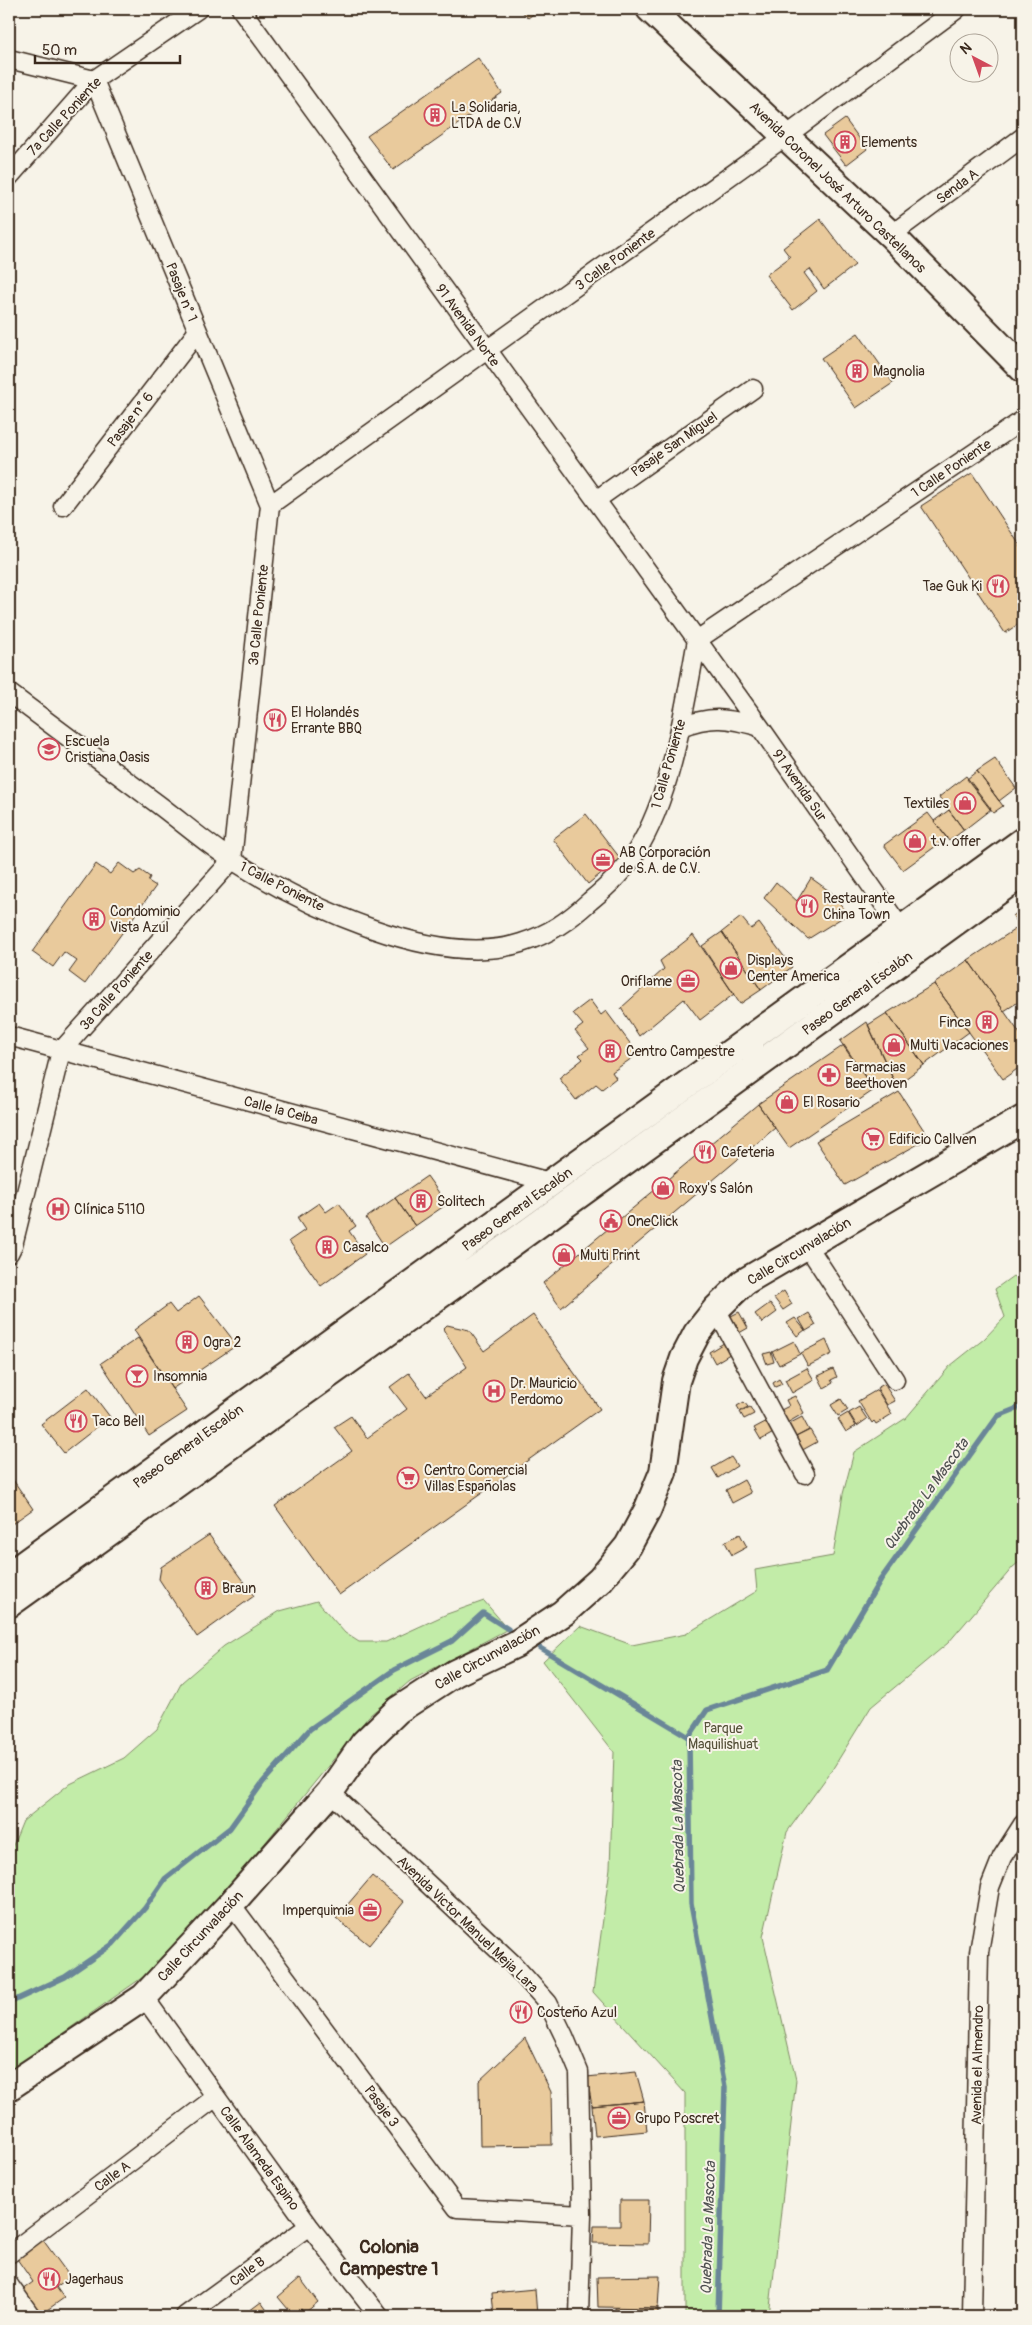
<svg xmlns="http://www.w3.org/2000/svg" width="1032" height="2325" viewBox="0 0 1032 2325" font-family="Pangolin,sans-serif">
	<style>
		.green { fill: #c2eca8; stroke: #7e8b63 }
		.lines { fill: none; stroke-linecap: round; stroke-linejoin: round }
		.stream { stroke: #6a8698; stroke-width: 5.5 }
		.building { fill: #e9ca9c; stroke: #3b2a1e }
		.street-casing { stroke: #3b2a1e; stroke-width: 21 }
		.secondary-casing { stroke: #3b2a1e; stroke-width: 30 }
		.street { stroke: #f7f3e8; stroke-width: 18 }
		.secondary { stroke: #f7f3e8; stroke-width: 26 }
		.labels { text-anchor: middle; stroke-width: 4; stroke-linejoin: round; paint-order: stroke }
		.poi-label { font-size: 14px; fill: #3b2a1e; stroke: #f7f3e8; text-anchor: start }
		.street-label { font-size: 14px; fill: #3b2a1e; stroke: #f7f3e8 }
		.park-label { font-size: 14px; fill: #56513a; stroke: #f7f3e8 }
		.water-label { font-size: 15px; font-style: italic; fill: #4f5051; stroke: #f7f3e8 }
		.district-label { font-size: 19px; font-weight: bold; fill: #3b2a1e; stroke: #f7f3e8 }
	</style>
	<rect width="100%" height="100%" fill="#f7f3e8"/>
	<filter id="ink" filterUnits="userSpaceOnUse"><feTurbulence type="fractalNoise" baseFrequency=".02" numOctaves="2"/><feDisplacementMap in="SourceGraphic" scale="10" xChannelSelector="R" yChannelSelector="G"/><feConvolveMatrix kernelMatrix="1 2 1 2 8 2 1 2 1" color-interpolation-filters="sRGB"/></filter>
	<g filter="url(#ink)">
		<!-- green -->
		<path class="green" d="M1013 1276 1023 1283V1559L1013 1567 948 1643 871 1707 832 1770 787 1832 763 1937 796 2080 769 2316H685V2093L593 1992 610 1868 614 1752 543 1661 580 1626 632 1645 686 1634 757 1591 755 1570 833 1556 843 1494 854 1452 906 1418 950 1366 984 1339 1005 1317 995 1289Z
			M317 1601 345 1633 359 1642H386L447 1614 484 1601 508 1629 410 1681 369 1716 243 1870 143 1977 9 2071V1855L23 1821 68 1785 124 1758 157 1729 182 1682 224 1646 280 1611Z"/>
		<g class="lines">
			<!-- stream -->
			<path class="stream" d="M540 1648 689 1737
				M9 2003 65 1977 113 1944 145 1908 165 1879 230 1828 263 1782 310 1729 394 1670 452 1641 483 1613 508 1629
				M718 2316 725 2087 691 1904 689 1737 707 1710 827 1670 881 1579 998 1416 1023 1406"/>
		</g>
		<!-- building -->
		<path class="building" d="M520 9H540L528 18Z
			M478 58 502 93 393 170 367 136Z
			M845 119 867 149 846 165 823 135Z
			M820 219 855 265 824 289 810 269 804 273 817 291 793 310 766 275 790 257 783 248Z
			M858 333 893 383 856 408 821 358Z
			M972 473 1023 550V621L1005 633 921 506Z
			M995 759 1016 788 999 801 977 771Z
			M977 771 1003 806 993 813 967 779Z
			M966 776 991 809 964 830 939 797Z
			M949 810 964 830 949 841 934 821Z
			M928 813 947 838 903 870 884 845Z
			M586 814 620 858 588 884 553 839Z
			M119 863 134 874 140 870 150 877 148 881 156 886 85 984 69 972 77 961 64 952 53 967 32 952 96 864 110 874Z
			M811 878 832 893 848 914 808 939 764 898 776 882 797 901Z
			M1023 908V930L1013 916Z
			M741 917 751 929 759 923 792 967 761 990 722 932Z
			M1020 926 1023 930V999L1004 1011 968 960Z
			M722 932 761 990 740 1004 702 946Z
			M693 935 734 994 700 1020 684 999 639 1036 621 1008 664 969 660 961Z
			M968 960 1023 1038V1065L1003 1079 934 984Z
			M934 984 969 1032 924 1065 887 1013Z
			M590 1000 601 1015 606 1011 638 1054 612 1072 616 1078 602 1089 596 1084 576 1100 559 1078 583 1059 579 1055 589 1048 575 1031 583 1025 573 1013Z
			M887 1013 924 1065 901 1082 893 1079 868 1025Z
			M867 1022 893 1079 874 1090 840 1041Z
			M844 1045 874 1090 789 1148 758 1104Z
			M899 1092 929 1138 845 1185 816 1141Z
			M758 1104 775 1128 561 1308 543 1283Z
			M427 1176 447 1204 415 1226 395 1198Z
			M395 1198 415 1226 385 1247 366 1218Z
			M319 1203 326 1212 339 1203 356 1226 349 1231 365 1254 321 1286 289 1241 305 1230 297 1218Z
			M784 1291 792 1304 783 1310 774 1298Z
			M199 1296 237 1345 172 1389 134 1330 169 1304 176 1313Z
			M770 1303 777 1312 762 1323 755 1314Z
			M739 1312 748 1328 732 1337 723 1320Z
			M809 1313 816 1325 806 1331 799 1319Z
			M533 1315 600 1409 339 1595 275 1506 352 1451 334 1427 351 1416 367 1438 407 1409 390 1387 409 1373 426 1396 467 1367 443 1329 447 1325 469 1330 484 1351Z
			M795 1318 805 1330 797 1336 787 1323Z
			M138 1338 187 1411 149 1436 101 1363Z
			M732 1338 738 1349 715 1363 709 1352Z
			M826 1340 832 1354 808 1366 801 1353Z
			M794 1341 800 1354 779 1365 772 1352Z
			M771 1352 774 1362 767 1364 763 1354Z
			M807 1368 814 1380 792 1393 785 1380Z
			M833 1369 837 1377 831 1380 833 1383 824 1388 818 1376Z
			M779 1379 782 1384 775 1387 773 1383Z
			M884 1384 895 1401 887 1405 877 1388Z
			M88 1388 110 1417 64 1453 41 1424Z
			M877 1390 892 1414 876 1424 874 1421 872 1423 858 1401Z
			M795 1396 804 1413 782 1426 775 1413 789 1406 786 1400Z
			M841 1399 848 1410 838 1416 831 1405Z
			M744 1402 748 1407 740 1411 737 1406Z
			M750 1407 754 1414 744 1419 740 1412Z
			M859 1407 867 1419 857 1426 849 1413Z
			M848 1413 856 1426 846 1432 838 1419Z
			M802 1417 809 1430 790 1440 783 1427Z
			M771 1419 777 1431 761 1440 754 1428Z
			M810 1430 817 1442 797 1453 790 1440Z
			M731 1457 737 1466 718 1478 712 1468Z
			M9 1474 33 1509 9 1526Z
			M744 1480 751 1493 732 1503 726 1490Z
			M740 1534 747 1547 732 1555 725 1542Z
			M209 1535 254 1596 197 1637 159 1579 161 1567Z
			M372 1876 404 1902 369 1945 336 1918Z
			M525 2038 551 2092 552 2145 480 2146 479 2081Z
			M636 2072 644 2101 592 2106 587 2077Z
			M644 2101 647 2131 595 2136 592 2106Z
			M620 2200H649L648 2244 593 2243 594 2226H620Z
			M43 2240 70 2277 56 2287 64 2298 40 2315 22 2290 33 2282 17 2259Z
			M660 2276 658 2308 598 2307 597 2277Z
			M300 2278 318 2302 305 2313 301 2309 293 2315 278 2297Z
			M535 2289 537 2316H494L492 2293Z
			M261 2302 271 2316H247L245 2314Z
			M615 2308H658V2316H615Z"/>
		<g class="lines">
			<!-- street casing -->
			<g class="street-casing">
				<path id="street" d="M241 9 760 727 902 930
					M9 59 94 80
					M9 177 94 80 198 9
					M891 235 1023 137
					M596 500 753 389
					M270 505 786 136 957 9
					M63 506 198 331
					M9 693C59 730 109 768 159 805 183 823 207 844 232 860 303 905 437 970 521 943 550 934 568 921 590 901 606 888 625 870 636 852 672 796 685 705 697 640L1023 420
					M681 727C711 715 728 718 760 727
					M9 1036 553 1183
					M807 1245 895 1380
					M9 1253 13 1245 61 1051 232 860 270 505 94 80
					M716 1309 805 1474
					M330 1792 512 1963 548 2003 564 2036 579 2072 582 2215 579 2316
					M231 1904 457 2208 582 2215
					M144 1997 309 2226 379 2316
					M9 2254 216 2097
					M9 2285 31 2316
					M185 2316 309 2226
					M972 2316 979 1952 990 1887 1002 1857 1023 1824"/>
			</g>
			<!-- secondary casing -->
			<g class="secondary-casing">
				<path id="secondary" d="M650 9 891 235 1023 369
					M9 1575 1023 841
					M9 1604 504 1249 1023 873
					M9 2087 144 1997 231 1904 330 1792 364 1743 398 1710 455 1673 516 1644 563 1613 600 1580 628 1546 647 1511 663 1472 676 1381 684 1358 697 1333 716 1309 744 1282 1023 1119"/>
			</g>
			<!-- street -->
			<use href="#street" class="street"/>
			<!-- secondary -->
			<use href="#secondary" class="secondary"/>
		</g>
	</g>
	<!-- icons -->
	<defs>
		<g id="building-ring" transform="scale(1.125)"><circle r="9.5" fill="#f7f3e8" stroke="#d1495b" stroke-width="1.5"/><path d="M-4-6H4V6H1V3H-1V6H-4ZM-2.5-4.3h1.7v1.8h-1.7ZM.8-4.3h1.7v1.8H.8ZM-2.5-1h1.7V.8h-1.7ZM.8-1h1.7V.8H.8Z" fill="#d1495b"/></g>
		<g id="restaurant-ring" transform="scale(1.125)"><circle r="9.5" fill="#f7f3e8" stroke="#d1495b" stroke-width="1.5"/><path d="M-5-6h1v4h1v-4h1v4h1v-4h1v5L-1.5 .5V6h-2V.5L-5-1ZM5-6V6H3V1.5H1.5Q1.5-4 5-6Z" fill="#d1495b"/></g>
		<g id="university-ring" transform="scale(1.125)"><circle r="9.5" fill="#f7f3e8" stroke="#d1495b" stroke-width="1.5"/><path d="M0-5L7-2L0 1L-7-2ZM-4 1L0 2.5L4 1V4Q0 6-4 4Z" fill="#d1495b"/></g>
		<g id="shop-ring" transform="scale(1.125)"><circle r="9.5" fill="#f7f3e8" stroke="#d1495b" stroke-width="1.5"/><path d="M-5-2.5h2.3a2.7 3.5 0 0 1 5.4 0H5L5.5 6h-11ZM-1.5-2.5h3a1.5 2.3 0 0 0-3 0Z" fill="#d1495b"/></g>
		<g id="office-ring" transform="scale(1.125)"><circle r="9.5" fill="#f7f3e8" stroke="#d1495b" stroke-width="1.5"/><path d="M-6-3h4V-5.5h4V-3h4V5H-6ZM-1-4.5V-3h2v-1.5ZM-6 0V1H6V0Z" fill="#d1495b"/></g>
		<g id="pharmacy-ring" transform="scale(1.125)"><circle r="9.5" fill="#f7f3e8" stroke="#d1495b" stroke-width="1.5"/><path d="M-2-6h4v4h4v4h-4v4h-4v-4h-4v-4h4Z" fill="#d1495b"/></g>
		<g id="supermarket-ring" transform="scale(1.125)"><circle r="9.5" fill="#f7f3e8" stroke="#d1495b" stroke-width="1.5"/><path d="M-6-5.5h2.5l.6 2H6L4.5 2H-2.5L-4.4-4H-6ZM-1.5 3.2a1.3 1.3 0 1 0 .1 0ZM3 3.2a1.3 1.3 0 1 0 .1 0Z" fill="#d1495b"/></g>
		<g id="hospital-ring" transform="scale(1.125)"><circle r="9.5" fill="#f7f3e8" stroke="#d1495b" stroke-width="1.5"/><path d="M-5-5h3v3.5h4V-5h3V5h-3V1.5h-4V5h-3Z" fill="#d1495b"/></g>
		<g id="civic-ring" transform="scale(1.125)"><circle r="9.5" fill="#f7f3e8" stroke="#d1495b" stroke-width="1.5"/><path d="M-.6-6.5H3V-4.5H.6V-3L4-1V1h2V6H-6V1h2V-1L-.6-3ZM-1.2 2.5V6h2.4V2.5Z" fill="#d1495b"/></g>
		<g id="bar-ring" transform="scale(1.125)"><circle r="9.5" fill="#f7f3e8" stroke="#d1495b" stroke-width="1.5"/><path d="M-6-5H6L.8 .8V4.5H3.5V6h-7V4.5H-.8V.8Z" fill="#d1495b"/></g>
	</defs>
	<g fill-rule="evenodd">
		<use href="#building-ring" x="435" y="115"/>
		<use href="#building-ring" x="845" y="142"/>
		<use href="#building-ring" x="857" y="371"/>
		<use href="#restaurant-ring" x="998" y="586"/>
		<use href="#restaurant-ring" x="275" y="720"/>
		<use href="#university-ring" x="49" y="749"/>
		<use href="#shop-ring" x="965" y="803"/>
		<use href="#shop-ring" x="915" y="841"/>
		<use href="#office-ring" x="603" y="860"/>
		<use href="#restaurant-ring" x="807" y="906"/>
		<use href="#building-ring" x="94" y="919"/>
		<use href="#shop-ring" x="731" y="968"/>
		<use href="#office-ring" x="688" y="981"/>
		<use href="#building-ring" x="987" y="1022"/>
		<use href="#shop-ring" x="894" y="1045"/>
		<use href="#building-ring" x="610" y="1051"/>
		<use href="#pharmacy-ring" x="829" y="1075"/>
		<use href="#shop-ring" x="787" y="1102"/>
		<use href="#supermarket-ring" x="873" y="1139"/>
		<use href="#restaurant-ring" x="705" y="1152"/>
		<use href="#shop-ring" x="663" y="1188"/>
		<use href="#building-ring" x="421" y="1201"/>
		<use href="#hospital-ring" x="58" y="1209"/>
		<use href="#civic-ring" x="611" y="1221"/>
		<use href="#building-ring" x="327" y="1247"/>
		<use href="#shop-ring" x="564" y="1255"/>
		<use href="#building-ring" x="187" y="1342"/>
		<use href="#bar-ring" x="137" y="1376"/>
		<use href="#hospital-ring" x="494" y="1391"/>
		<use href="#restaurant-ring" x="76" y="1421"/>
		<use href="#supermarket-ring" x="408" y="1478"/>
		<use href="#building-ring" x="206" y="1588"/>
		<use href="#office-ring" x="370" y="1910"/>
		<use href="#restaurant-ring" x="521" y="2012"/>
		<use href="#office-ring" x="619" y="2118"/>
		<use href="#restaurant-ring" x="49" y="2279"/>
	</g>
	<g class="labels">
		<!-- poi labels -->
		<g class="poi-label">
			<text x="451" y="112">La Solidaria,<tspan x="451" dy="16">LTDA de C.V</tspan></text>
			<text x="861" y="147">Elements</text>
			<text x="873" y="376">Magnolia</text>
			<text x="982" y="591" text-anchor="end">Tae Guk Ki</text>
			<text x="291" y="717">El Holandés<tspan x="291" dy="16">Errante BBQ</tspan></text>
			<text x="65" y="746">Escuela<tspan x="65" dy="16">Cristiana Oasis</tspan></text>
			<text x="949" y="808" text-anchor="end">Textiles</text>
			<text x="931" y="846">t.v. offer</text>
			<text x="619" y="857">AB Corporación<tspan x="619" dy="16">de S.A. de C.V.</tspan></text>
			<text x="823" y="903">Restaurante<tspan x="823" dy="16">China Town</tspan></text>
			<text x="110" y="916">Condominio<tspan x="110" dy="16">Vista Azul</tspan></text>
			<text x="747" y="965">Displays<tspan x="747" dy="16">Center America</tspan></text>
			<text x="672" y="986" text-anchor="end">Oriflame</text>
			<text x="971" y="1027" text-anchor="end">Finca</text>
			<text x="910" y="1050">Multi Vacaciones</text>
			<text x="626" y="1056">Centro Campestre</text>
			<text x="845" y="1072">Farmacias<tspan x="845" dy="16">Beethoven</tspan></text>
			<text x="803" y="1107">El Rosario</text>
			<text x="889" y="1144">Edificio Callven</text>
			<text x="721" y="1157">Cafeteria</text>
			<text x="679" y="1193">Roxy's Salón</text>
			<text x="437" y="1206">Solitech</text>
			<text x="74" y="1214">Clínica 5110</text>
			<text x="627" y="1226">OneClick</text>
			<text x="343" y="1252">Casalco</text>
			<text x="580" y="1260">Multi Print</text>
			<text x="203" y="1347">Ogra 2</text>
			<text x="153" y="1381">Insomnia</text>
			<text x="510" y="1388">Dr. Mauricio<tspan x="510" dy="16">Perdomo</tspan></text>
			<text x="92" y="1426">Taco Bell</text>
			<text x="424" y="1475">Centro Comercial<tspan x="424" dy="16">Villas Españolas</tspan></text>
			<text x="222" y="1593">Braun</text>
			<text x="354" y="1915" text-anchor="end">Imperquimia</text>
			<text x="537" y="2017">Costeño Azul</text>
			<text x="635" y="2123">Grupo Poscret</text>
			<text x="65" y="2284">Jagerhaus</text>
		</g>
		<!-- street labels -->
		<g class="street-label">
			<text transform="translate(64 116) rotate(-47)" y="5">7a Calle Poniente</text>
			<text transform="translate(957 186) rotate(-37)" y="5">Senda A</text>
			<text transform="translate(838 187) rotate(44)" y="5">Avenida Coronel José Arturo Castellanos</text>
			<text transform="translate(615 259) rotate(-36)" y="5">3 Calle Poniente</text>
			<text transform="translate(182 292) rotate(68)" y="5">Pasaje n° 1</text>
			<text transform="translate(468 325) rotate(54)" y="5">91 Avenida Norte</text>
			<text transform="translate(130 419) rotate(-52)" y="5">Pasaje n° 6</text>
			<text transform="translate(674 444) rotate(-35)" y="5">Pasaje San Miguel</text>
			<text transform="translate(951 468) rotate(-34)" y="5">1 Calle Poniente</text>
			<text transform="translate(258 615) rotate(-84)" y="5">3a Calle Poniente</text>
			<text transform="translate(668 764) rotate(-74)" y="5">1 Calle Poniente</text>
			<text transform="translate(800 785) rotate(55)" y="5">91 Avenida Sur</text>
			<text transform="translate(282 886) rotate(27)" y="5">1 Calle Poniente</text>
			<text transform="translate(116 990) rotate(-48)" y="5">3a Calle Poniente</text>
			<text transform="translate(857 993) rotate(-36)" y="5">Paseo General Escalón</text>
			<text transform="translate(281 1110) rotate(15)" y="5">Calle la Ceiba</text>
			<text transform="translate(517 1209) rotate(-36)" y="5">Paseo General Escalón</text>
			<text transform="translate(799 1251) rotate(-31)" y="5">Calle Circunvalación</text>
			<text transform="translate(188 1446) rotate(-36)" y="5">Paseo General Escalón</text>
			<text transform="translate(487 1657) rotate(-29)" y="5">Calle Circunvalación</text>
			<text transform="translate(468 1924) rotate(44)" y="5">Avenida Victor Manuel Mejia Lara</text>
			<text transform="translate(200 1936) rotate(-47)" y="5">Calle Circunvalación</text>
			<text transform="translate(977 2065) rotate(-89)" y="5">Avenida el Almendro</text>
			<text transform="translate(382 2106) rotate(53)" y="5">Pasaje 3</text>
			<text transform="translate(260 2158) rotate(54)" y="5">Calle Alameda Espino</text>
			<text transform="translate(112 2176) rotate(-37)" y="5">Calle A</text>
			<text transform="translate(247 2271) rotate(-36)" y="5">Calle B</text>
		</g>
		<!-- park labels -->
		<g class="park-label">
			<text x="723" y="1733">Parque<tspan x="723" dy="16">Maquilishuat</tspan></text>
		</g>
		<!-- water labels -->
		<g class="water-label">
			<text transform="translate(926 1494) rotate(-54)" y="5">Quebrada La Mascota</text>
			<text transform="translate(678 1827) rotate(-91)" y="5">Quebrada La Mascota</text>
			<text transform="translate(708 2228) rotate(-88)" y="5">Quebrada La Mascota</text>
		</g>
		<!-- district labels -->
		<g class="district-label">
			<text x="389" y="2253">Colonia<tspan x="389" dy="22">Campestre 1</tspan></text>
		</g>
	</g>
	<!-- margin -->
	<rect width="1032" height="2325" fill="none" stroke="#f7f3e8" stroke-width="30"/>
	<rect x="15" y="15" width="1002" height="2295" fill="none" stroke="#3b2a1e" stroke-width="2" filter="url(#ink)"/>
	<!-- north arrow -->
	<g transform="translate(974 58) rotate(319)"><circle r="24" fill="#f7f3e8" stroke="#aca397"/>
	<path d="M0-4L9 19L0 12L-9 19Z" fill="#d1495b"/>
	<text y="-8" font-size="14" font-weight="bold" text-anchor="middle" fill="#3b2a1e">N</text>
	</g>
	<!-- scale -->
	<path d="M35 55v8h145v-8" fill="none" stroke="#3b2a1e" stroke-width="2.5"/>
	<text x="42" y="55" font-size="15" fill="#3b2a1e" stroke="#f7f3e8" stroke-width="4" paint-order="stroke">50 m</text>
</svg>
